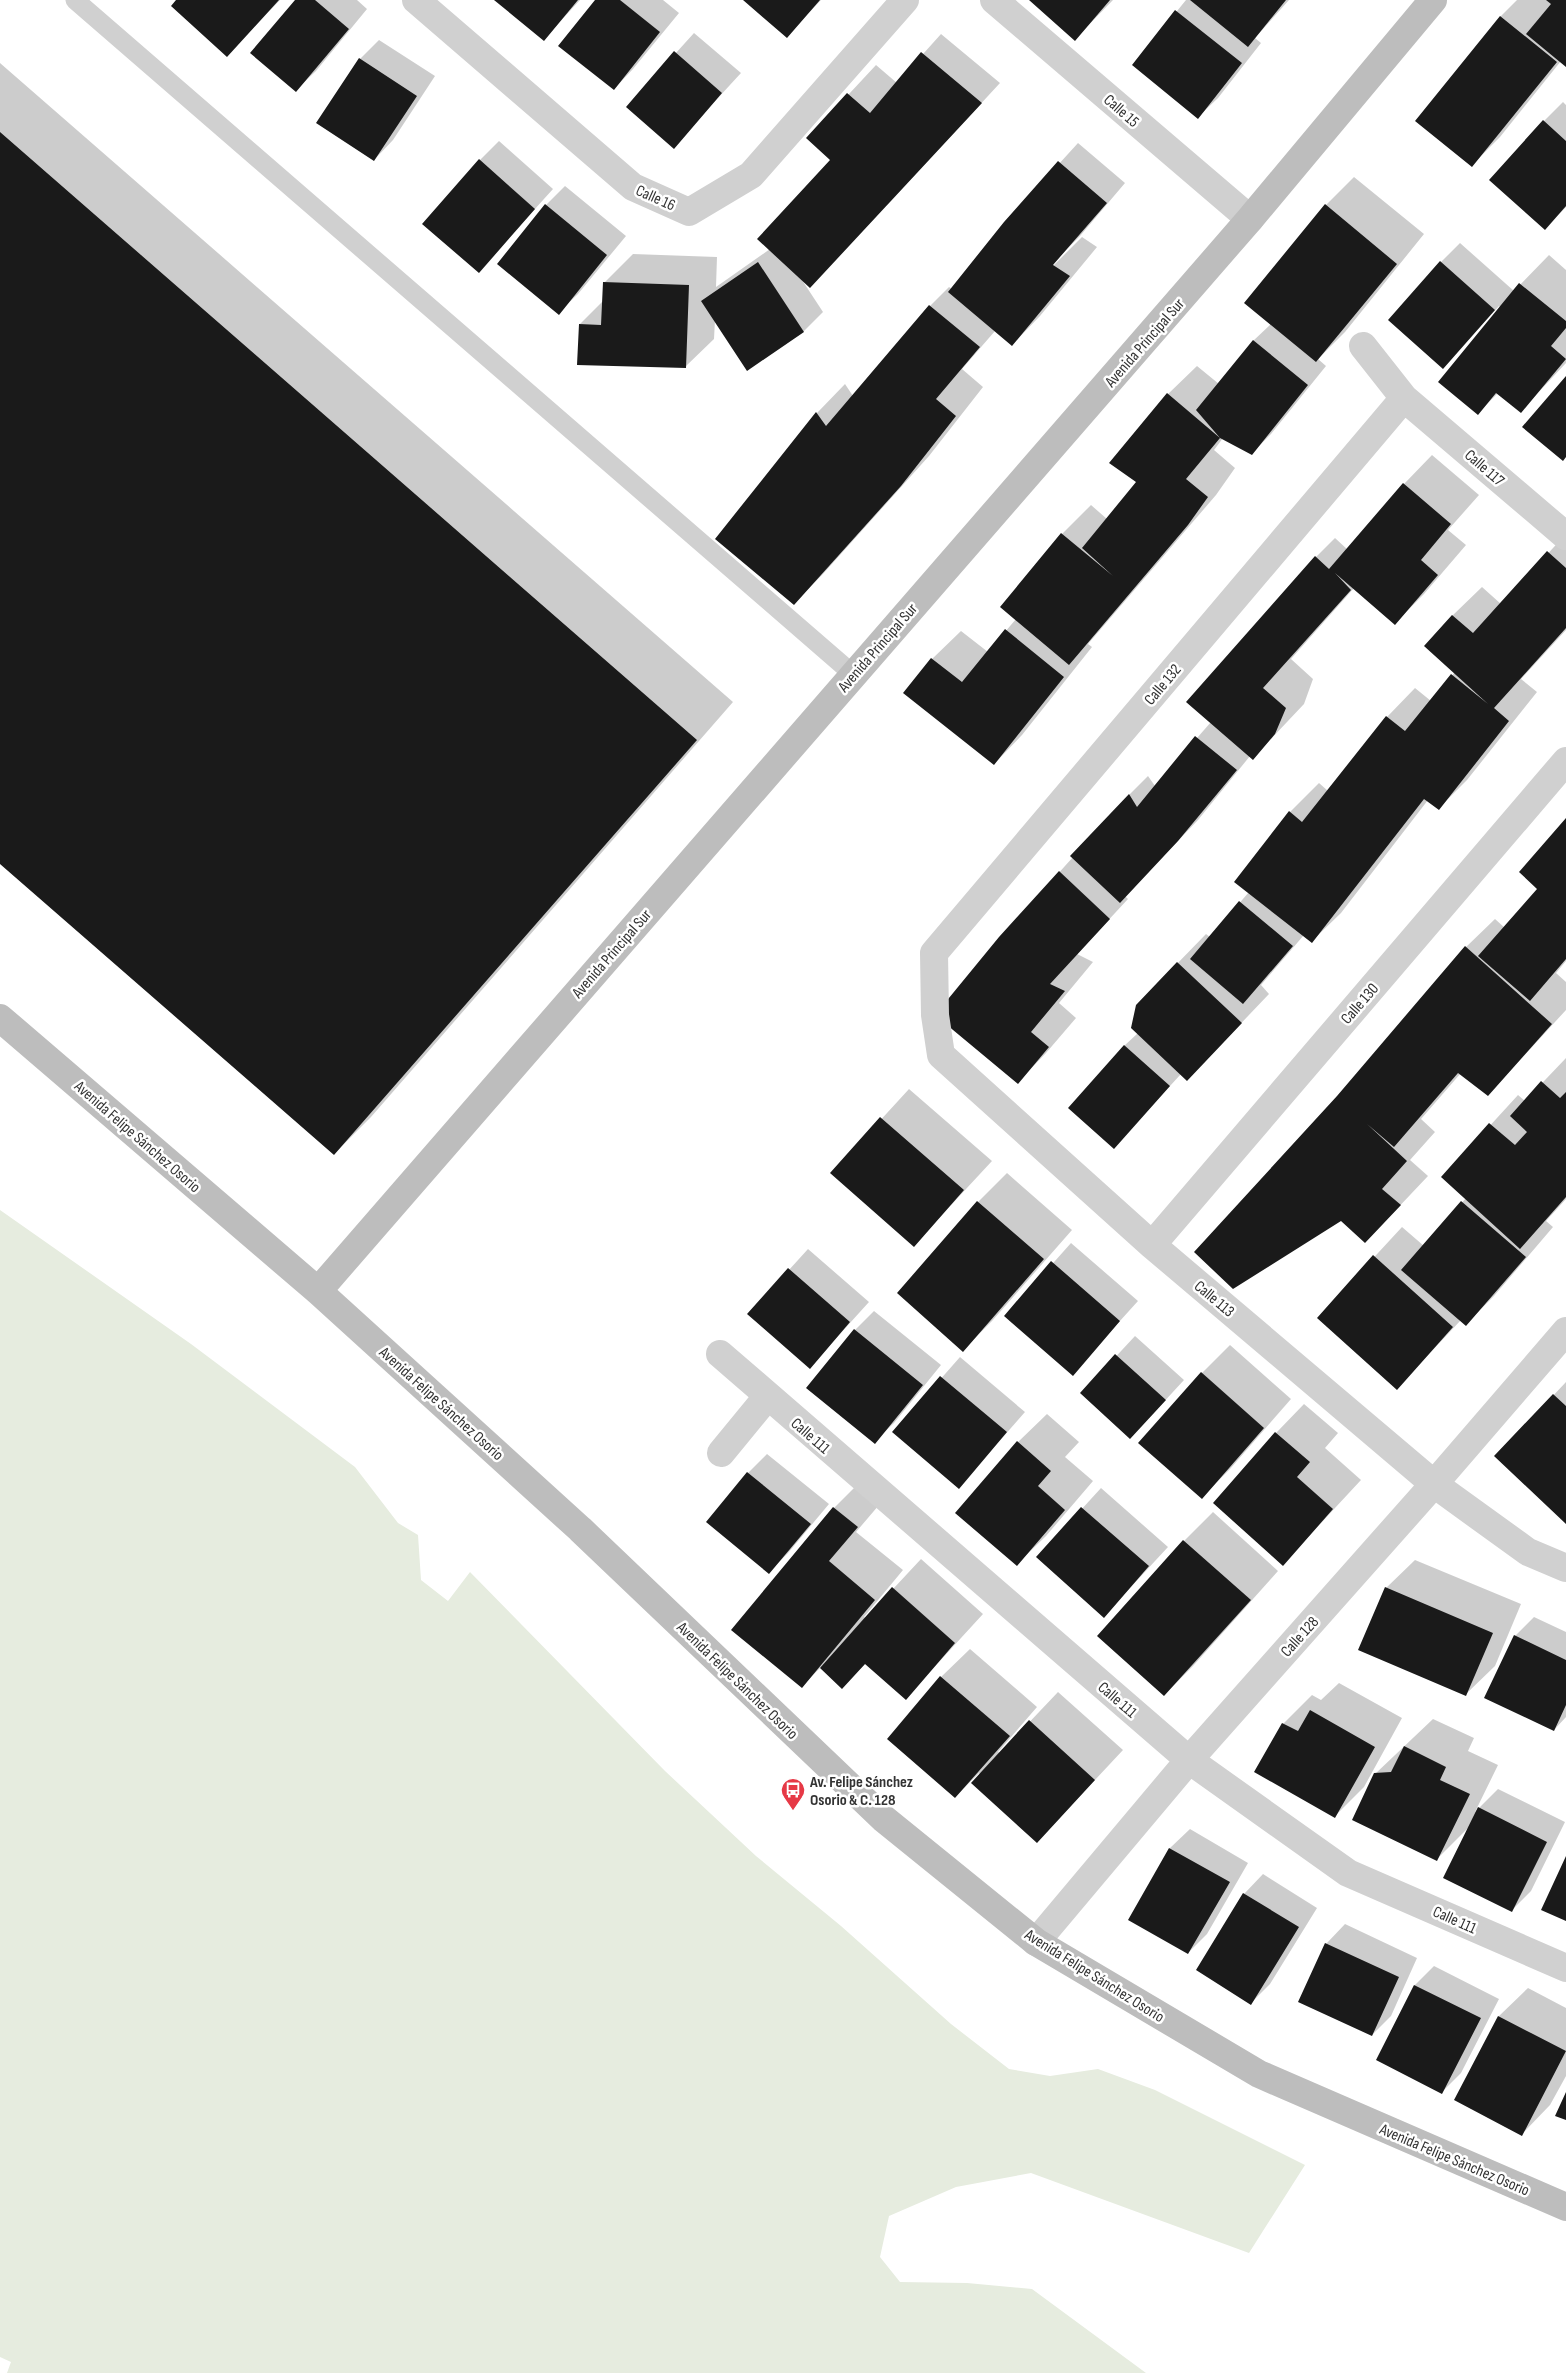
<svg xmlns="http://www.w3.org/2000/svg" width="1566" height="2373" viewBox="0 0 1566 2373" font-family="'Sofia Sans Condensed',sans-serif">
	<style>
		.green { fill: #e6ecdf }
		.shadow { fill: #0003 }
		.building { fill: #1a1a1a }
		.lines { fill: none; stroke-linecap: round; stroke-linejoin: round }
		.lane { stroke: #d0d0d0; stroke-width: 19 }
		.street { stroke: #d0d0d0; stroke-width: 28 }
		.secondary { stroke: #bdbdbd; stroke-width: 28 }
		.labels { text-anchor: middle; stroke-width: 5; stroke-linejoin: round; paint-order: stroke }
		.street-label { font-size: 16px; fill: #333; stroke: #fff }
		.poi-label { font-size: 16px; font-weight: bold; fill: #333; stroke: #fff; text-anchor: start }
	</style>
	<rect width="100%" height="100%" fill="#fff"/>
	<!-- green -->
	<path class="green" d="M0 1210 191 1344 355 1467 398 1523 418 1535 421 1580 448 1601 470 1572 665 1771 756 1856 841 1926 951 2024 1009 2069 1050 2076 1098 2069 1155 2090 1305 2165 1249 2253 1031 2173 956 2187 889 2216 880 2257 900 2282 967 2283 1032 2289 1146 2373H7L11 2362 0 2357Z"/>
	<!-- shadow -->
	<path class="shadow" d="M178 0H280L227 55Z
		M297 0H357L367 9 316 71 296 90Z
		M496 0H580L544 39Z
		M596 0H663L679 13 633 69 614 89Z
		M745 0H821L787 36Z
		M1031 0H1113L1075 39Z
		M1186 0H1289L1255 38 1261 43 1218 98 1198 117 1133 65Z
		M1517 0H1566V65L1561 61 1500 137 1472 165 1417 121 1501 16Z
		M694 33 741 73 673 147 627 107Z
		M941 34 1000 83 890 202 802 280 823 312 803 332 715 320 714 339 685 367 580 324 603 301 604 283 633 254 717 257 716 287 770 249 832 160 808 138 876 65 897 83Z
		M379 40 435 76 393 140 374 160 360 59Z
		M0 63 733 702 371 1117 334 1154 0 862Z
		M1563 102 1566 105V207L1545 228 1544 121Z
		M499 141 553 189 479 271 480 160Z
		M1078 143 1125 183 1080 236 1048 268 1049 270 1082 237 1097 247 1040 316 1012 345 995 331 962 369 983 387 929 456 822 575 794 603 716 539 817 413 845 384 853 396 930 306 949 287 952 289 1005 223Z
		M1354 177 1424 234 1345 332 1318 359 1326 366 1271 434 1251 454 1223 438 1214 450 1235 468 1216 495 1088 644 1092 647 1022 735 994 764 932 659 961 631 988 652 1016 619 1001 607 1062 534 1091 505 1107 519 1138 482 1168 394 1197 366 1219 384 1253 341 1271 324 1326 205Z
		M565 186 626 236 578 294 558 313 546 205Z
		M1460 243 1514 291 1549 255 1566 270V363L1521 411 1498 393 1478 413 1501 308 1499 306 1443 367 1441 262Z
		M1432 455 1479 495 1448 530 1466 545 1424 594 1395 623 1354 588 1291 659 1313 679 1304 704 1253 758 1250 756 1198 820 1125 896 1128 899 1077 954 1093 962 1059 1003 1076 1018 1046 1053 1018 1082 1000 938 1129 795 1148 776 1155 786 1211 722 1316 557 1335 538 1348 550 1404 484Z
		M1566 534V630L1521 679 1537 692 1467 780 1439 808 1428 800 1341 913 1312 941 1304 935 1261 985 1269 994 1187 1080 1181 1074 1114 1147 1124 1046 1138 1033 1137 1005 1206 934 1210 937 1249 892 1236 882 1290 812 1319 783 1328 791 1387 717 1415 688 1431 701 1455 672 1426 646 1453 615 1482 587 1501 604Z
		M1566 820V961L1556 973 1566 982V1010L1488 1095 1461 1073 1421 1119 1435 1132 1410 1160 1428 1176 1393 1213 1338 1097 1466 947 1495 919 1505 928 1540 889Z
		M1566 1058V1199L1546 1221 1553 1227 1494 1296 1466 1324 1461 1320 1397 1388 1318 1318 1402 1227 1424 1246 1466 1198 1443 1177 1518 1095 1525 1101Z
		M909 1089 992 1161 914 1245 832 1173Z
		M1007 1173 1072 1230 992 1321 963 1350 899 1293 978 1202Z
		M1071 1243 1138 1301 1072 1374 1006 1316Z
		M808 1249 869 1302 810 1367 749 1314Z
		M874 1311 941 1365 894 1423 874 1442 855 1330Z
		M1135 1336 1184 1380 1149 1418 1082 1393Z
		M1230 1345 1291 1399 1230 1469 1202 1497V1373Z
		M960 1357 1025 1412 959 1487 894 1432Z
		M1566 1382V1522L1496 1456Z
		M1304 1404 1338 1433 1325 1448 1361 1480 1283 1564 1214 1503 1276 1433Z
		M1047 1414 1079 1442 1065 1457 1093 1481 1046 1536 1017 1564 1018 1442Z
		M767 1454 829 1504 788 1553 769 1572 748 1473Z
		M863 1479 885 1498 856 1532 903 1570 864 1617 866 1618 921 1559 983 1614 906 1698 866 1663 842 1687 821 1667 802 1686 733 1629 834 1508Z
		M1101 1488 1168 1547 1104 1616 1038 1557Z
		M1213 1512 1278 1571 1193 1666 1164 1695 1099 1636 1184 1541Z
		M1415 1560 1521 1604 1495 1666 1466 1694 1386 1588Z
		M1534 1617 1566 1632V1717L1554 1730 1515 1636Z
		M970 1649 1037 1707 998 1752 1000 1753 1058 1692 1123 1750 1037 1842 979 1773 955 1797 941 1677Z
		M1339 1683 1402 1718 1364 1787 1335 1816 1283 1724 1312 1695 1321 1700Z
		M1433 1719 1474 1738 1468 1751 1498 1765 1475 1812 1498 1789 1565 1822 1531 1891 1512 1910 1469 1827 1437 1859 1375 1774Z
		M1190 1829 1248 1863 1207 1934 1188 1953 1130 1920 1170 1848Z
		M1263 1874 1317 1908 1270 1984 1251 2003 1244 1894Z
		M1345 1924 1417 1958 1391 2016 1372 2035 1326 1944Z
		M1434 1966 1499 1999 1461 2073 1442 2092 1377 2060 1415 1985Z
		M1528 1988 1566 2008V2076L1550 2105 1522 2134 1456 2100 1499 2016Z"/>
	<!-- building -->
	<path class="building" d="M176 0H279L227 57 171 6Z
		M295 0H315L349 29 296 92 250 53Z
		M494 0H578L544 41Z
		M595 0H620L660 32 614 90 558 46Z
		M743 0H820L787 38Z
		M1029 0H1110L1075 41Z
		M1190 0H1286L1248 47Z
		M1546 0H1566V67L1526 34 1551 4Z
		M1175 10 1242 63 1198 119 1132 65Z
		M1500 16 1557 62 1472 167 1415 121Z
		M674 51 722 93 674 149 626 107Z
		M921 52 982 103 810 288 757 239 830 160 806 138 847 93 870 113Z
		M359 58 417 96 374 161 316 123Z
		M1543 120 1566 141V206L1545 230 1489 180Z
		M0 132 697 740 334 1155 0 864Z
		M479 159 535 209 479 273 422 224Z
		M1058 161 1107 203 1053 265 1070 276 1012 346 948 292 1004 222Z
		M545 204 607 255 559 315 497 264Z
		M1325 204 1397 264 1316 362 1244 303Z
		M1440 261 1495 310 1443 369 1388 320Z
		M758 262 804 332 747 371 701 301Z
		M603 282 689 285 686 368 577 365 579 324 601 325Z
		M1519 283 1566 321V328L1551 346 1566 359 1521 413 1496 393 1478 415 1438 382Z
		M929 305 980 347 936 399 956 416 901 486 794 605 715 539 816 412 826 426Z
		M1253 340 1308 385 1252 455 1220 438 1196 410Z
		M1566 376V457L1563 461 1522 427Z
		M1167 393 1220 438 1186 479 1208 497 1188 525 1069 665 1000 607 1061 533 1113 576 1082 548 1136 482 1109 463Z
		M1403 483 1451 524 1421 560 1438 575 1395 625 1335 573 1351 590 1263 688 1286 708 1275 734 1253 760 1186 702 1315 556 1329 569Z
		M1547 551 1566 568V628L1494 708 1509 721 1439 810 1424 799 1312 943 1234 882 1289 811 1302 822 1386 716 1405 731 1451 674 1488 704 1424 646 1452 615 1473 633Z
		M1005 629 1064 677 994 765 903 693 931 658 962 682Z
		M1195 736 1237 770 1178 841 1120 903 1070 856 1129 794 1137 807Z
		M1566 818V959L1530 1001 1478 956 1537 889 1519 872Z
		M1059 871 1110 919 1050 984 1065 991 1031 1032 1049 1047 1018 1084 935 1015 999 937Z
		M1239 901 1293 946 1243 1004 1190 959Z
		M1465 946 1552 1024 1488 1096 1458 1073 1394 1147 1367 1124 1407 1161 1382 1189 1401 1205 1365 1243 1341 1221 1233 1289 1194 1252 1337 1096Z
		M1177 962 1242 1023 1187 1081 1131 1028 1136 1005Z
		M1124 1045 1170 1086 1114 1149 1068 1108Z
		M1541 1081 1560 1098 1566 1092V1197L1520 1249 1441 1177 1489 1123 1515 1145 1527 1132 1510 1116Z
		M880 1117 964 1190 914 1247 830 1173Z
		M977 1201 1044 1259 963 1352 897 1293Z
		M1461 1201 1526 1257 1466 1326 1401 1270Z
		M1373 1255 1453 1327 1397 1390 1317 1318Z
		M1051 1261 1120 1321 1073 1376 1004 1316Z
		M788 1268 850 1322 810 1369 747 1314Z
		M854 1329 923 1385 875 1444 806 1388Z
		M1115 1354 1166 1400 1130 1439 1080 1393Z
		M1201 1372 1264 1428 1202 1499 1138 1443Z
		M940 1376 1007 1432 959 1489 892 1432Z
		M1553 1394 1566 1406V1524L1494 1456Z
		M1275 1432 1310 1462 1297 1477 1333 1509 1283 1566 1213 1503Z
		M1017 1441 1051 1471 1038 1486 1065 1510 1017 1566 955 1513Z
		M747 1472 811 1524 769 1574 706 1522Z
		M833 1507 858 1527 829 1561 875 1600 802 1688 731 1630Z
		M1081 1507 1149 1566 1104 1618 1036 1557Z
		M1183 1540 1251 1600 1164 1696 1097 1636Z
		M892 1587 955 1643 906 1700 865 1664 842 1689 820 1668Z
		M1385 1587 1493 1633 1466 1696 1358 1650Z
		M1514 1635 1566 1660V1705L1554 1731 1484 1698Z
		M940 1676 1010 1736 955 1798 887 1739Z
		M1310 1710 1375 1747 1335 1818 1254 1772 1282 1723 1298 1731Z
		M1029 1720 1095 1780 1037 1843 971 1783Z
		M1404 1746 1446 1767 1440 1780 1470 1794 1437 1861 1352 1820 1374 1773 1391 1772Z
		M1478 1807 1547 1842 1512 1912 1443 1878Z
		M1169 1848 1230 1882 1188 1954 1128 1920Z
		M1566 1856V1921L1541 1910Z
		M1243 1893 1299 1927 1251 2005 1196 1970Z
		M1325 1943 1399 1977 1372 2036 1298 2002Z
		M1414 1985 1481 2018 1442 2094 1376 2060Z
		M1498 2016 1566 2051 1522 2136 1454 2100Z
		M1566 2092V2120L1555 2116Z"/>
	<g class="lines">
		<!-- lane -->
		<path class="lane" d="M75 0 854 675"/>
		<!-- street -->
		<path class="street" d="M416 0 633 187 689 212 751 175 905 0
			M994 0 1250 219
			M1363 346 1404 398 1566 536
			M1404 398 934 953 935 1015 941 1055 1152 1245 1434 1484 1528 1552 1566 1568
			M1152 1245 1566 761
			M720 1354 1189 1760 1348 1873 1566 1968
			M721 1453 767 1397
			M1036 1942 1189 1760 1434 1484 1566 1331"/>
		<!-- secondary -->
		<path class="secondary" d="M0 1018 318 1291 580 1529 884 1819 1036 1942 1259 2074 1566 2207
			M318 1291 1250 219 1433 0"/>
	</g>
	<!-- icons -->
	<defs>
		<g id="bus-pin" transform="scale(1.25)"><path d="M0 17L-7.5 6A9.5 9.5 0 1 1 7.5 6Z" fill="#e63946" stroke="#fff"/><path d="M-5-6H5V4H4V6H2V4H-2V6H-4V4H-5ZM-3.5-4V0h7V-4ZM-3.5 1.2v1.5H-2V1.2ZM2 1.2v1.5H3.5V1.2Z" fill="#fff"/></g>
	</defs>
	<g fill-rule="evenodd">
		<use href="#bus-pin" x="793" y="1790"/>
	</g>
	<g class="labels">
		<!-- street labels -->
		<g class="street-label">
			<text transform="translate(1122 110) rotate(41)" y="6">Calle 15</text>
			<text transform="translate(656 197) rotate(24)" y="6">Calle 16</text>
			<text transform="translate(1144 342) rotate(-49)" y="6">Avenida Principal Sur</text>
			<text transform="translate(1485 467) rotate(41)" y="6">Calle 117</text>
			<text transform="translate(877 647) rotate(-49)" y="6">Avenida Principal Sur</text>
			<text transform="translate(1162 684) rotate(-50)" y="6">Calle 132</text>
			<text transform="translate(611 953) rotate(-49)" y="6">Avenida Principal Sur</text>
			<text transform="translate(1359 1003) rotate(-49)" y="6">Calle 130</text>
			<text transform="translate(138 1136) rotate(41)" y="6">Avenida Felipe Sánchez Osorio</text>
			<text transform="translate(1215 1298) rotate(40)" y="6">Calle 113</text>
			<text transform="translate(442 1403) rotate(42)" y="6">Avenida Felipe Sánchez Osorio</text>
			<text transform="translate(811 1435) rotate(41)" y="6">Calle 111</text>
			<text transform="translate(1299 1636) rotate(-48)" y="6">Calle 128</text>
			<text transform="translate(738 1680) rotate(44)" y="6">Avenida Felipe Sánchez Osorio</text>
			<text transform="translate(1118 1699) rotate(41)" y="6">Calle 111</text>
			<text transform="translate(1455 1919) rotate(24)" y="6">Calle 111</text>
			<text transform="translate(1095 1975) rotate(32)" y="6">Avenida Felipe Sánchez Osorio</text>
			<text transform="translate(1455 2159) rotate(23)" y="6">Avenida Felipe Sánchez Osorio</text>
		</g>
		<!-- poi labels -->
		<g class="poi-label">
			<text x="810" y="1787">Av. Felipe Sánchez<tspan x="810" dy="18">Osorio &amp; C. 128</tspan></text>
		</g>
	</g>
</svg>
